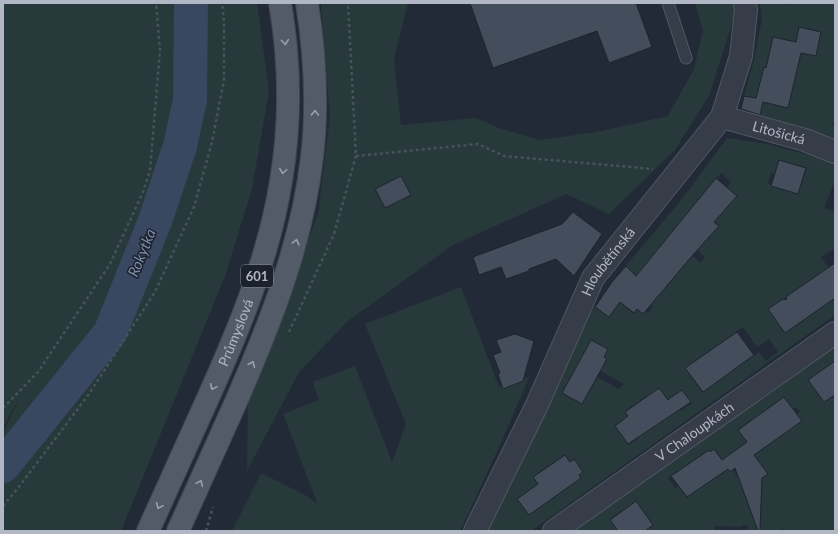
<svg xmlns="http://www.w3.org/2000/svg" width="838" height="534" viewBox="0 0 838 534" font-family="Lato,sans-serif">
	<style>
		.green { fill: #27393b; fill-rule: evenodd }
		.lines { fill: none; stroke-linecap: round; stroke-linejoin: round }
		.river { stroke: #394760; stroke-width: 34 }
		.building { fill: #444d5c; stroke: #1d242f }
		.service-casing { stroke: #515763; stroke-width: 13 }
		.minor-casing { stroke: #515763; stroke-width: 24 }
		.primary-casing { stroke: #3f4651; stroke-width: 24 }
		.path { stroke: #445458; stroke-width: 2.5; stroke-dasharray: 3 3; stroke-linecap: butt }
		.service { stroke: #363c48; stroke-width: 11 }
		.minor { stroke: #363c48; stroke-width: 22 }
		.primary { stroke: #545b68; stroke-width: 22 }
		.oneway { stroke: #9aa0ad }
		.labels { text-anchor: middle; stroke-width: 3; stroke-linejoin: round; paint-order: stroke }
		.shield { fill: #1b222d; stroke: #848a97; stroke-width: 1 }
		.shield-label { font-size: 13px; font-weight: bold; fill: #b1b7c4 }
		.street-label { font-size: 14px; fill: #b1b7c4; stroke: #1b222d }
		.water-label { font-size: 15px; font-style: italic; fill: #7b8daa; stroke: #1b222d }
	</style>
	<rect width="100%" height="100%" fill="#232a37"/>
	<!-- green -->
	<path class="green" d="M3 3H257L269 91 252 189 225 276 121 531H3V433L21 395 3 427Z
		M321 3H408L394 59 401 125 476 118 499 128 539 140 597 132 668 116 694 69 703 30 695 3H734L736 11 709 96 675 150 609 214 566 194 453 245 348 321 299 372 247 471 248 399 318 214 330 117ZM375 189 410 195 385 208Z
		M760 3H788L789 5 801 3H835V119L832 125 835 127V144L758 124 762 105 744 96 753 64 762 19ZM799 27 821 32 815 56 800 53 787 107 758 101 764 67 766 68 773 37 796 42Z
		M727 138 767 144 824 159 835 163V181L824 208 832 211V210L835 212V250L834 249 821 257 835 277V315L531 531H483L564 360 594 307 621 271 658 228 689 190ZM779 160 806 168 798 193 772 186V184L768 183 771 173 775 174ZM721 173 731 182 727 187 737 196 714 222 718 226 709 237 699 199ZM674 230 699 249 698 251 705 257 701 263 668 237ZM626 266 636 276 678 272 651 305 653 307 648 313 645 311 643 314 637 309 634 313 626 307 629 302 619 274ZM816 276 833 300 789 330 768 309ZM604 293 618 304 609 317 595 307ZM743 327 757 347 769 339 778 352 766 361 759 352 702 392 685 368ZM591 340 608 349 604 357 607 359 600 371 624 384 619 389 597 377 582 404 563 393ZM659 388 667 400H668L637 437 638 439 629 445 615 426 628 416 625 411ZM682 390 692 403 681 411 671 397ZM565 455 570 462 582 472 579 475 581 478 533 477ZM536 486 529 514 518 498Z
		M461 287 499 387 529 377C508 429 484 480 460 531H232L261 473 309 497 318 505 283 414 319 400 313 382 355 366 392 462 406 424 365 324Z
		M835 343V361L808 380 824 402 835 395V531H784V529H781L780 531H748V525H742V527L715 526 714 531H645L653 525 636 501 610 519 618 531H569ZM784 397 793 409 796 407 800 412 747 442 738 429 749 421 751 423 772 405ZM715 449 724 462V471L687 497 678 486 675 488 668 478 709 450 710 452ZM757 459 767 474 737 476 727 461 745 467ZM762 490 761 512 752 511 745 495Z"/>
	<g class="lines">
		<!-- river -->
		<path class="river" d="M3 466 110 333 155 221 180 146 190 100 191 3"/>
	</g>
	<!-- building -->
	<path class="building" d="M470 3H636L652 47 609 63 597 31 493 68Z
		M799 27 821 32 816 56 801 53 788 108 763 102 760 115 741 109 744 96 756 98 764 67 766 68 773 37 796 42Z
		M779 160 806 168 798 194 771 186Z
		M401 176 411 195 385 208 375 189Z
		M716 178 737 196 714 222 719 226 692 256 643 314 637 309 634 313 620 302 609 317 595 307 612 282 626 266 636 276Z
		M573 212 602 234 574 276 556 259 529 269V271L506 279 501 267 479 275 473 257 562 224Z
		M835 263V298L785 333 768 309 783 299 786 300 787 296Z
		M737 332 754 355 703 392 685 368Z
		M515 334 534 341 523 381 503 389 498 374 500 373 493 355 501 352 496 340Z
		M591 340 608 349 604 357 607 359 582 404 562 393Z
		M835 361V395L824 402 808 380Z
		M659 388 668 400 670 398 682 390 691 402 628 444 615 426 628 416 625 412Z
		M784 397 802 421 754 455 768 474 762 478 760 531H758L735 468 730 472 728 469 687 497 671 476 709 450 710 452 714 449 722 460 747 442 738 430Z
		M565 455 570 462 574 459 583 472 579 475 581 478 529 515 517 499 538 484 533 477Z
		M636 501 653 525 645 531H618L610 520Z"/>
	<g class="lines">
		<!-- service casing -->
		<g class="service-casing">
			<path id="service" d="M668 3 686 58"/>
		</g>
		<!-- minor casing -->
		<g class="minor-casing">
			<g id="minor">
				<path id="s1" d="M722 117 805 140 835 152"/>
				<path id="s2" d="M475 531 536 407 593 278 722 117 741 56 746 10 745 3"/>
				<path id="s3" d="M554 531 835 333"/>
			</g>
		</g>
		<!-- primary casing -->
		<g class="primary-casing">
			<g id="primary">
				<path id="s4" d="M148 531C168 487 188 443 208 398 239 329 269 257 281 181 291 122 290 61 280 3"/>
				<path d="M178 531C197 489 216 447 235 404 270 324 302 244 312 157 318 106 315 54 307 3"/>
			</g>
		</g>
		<!-- path -->
		<path class="path" d="M356 156 478 144 504 156 653 169
			M289 332 334 234 356 156 348 3
			M3 408 38 372 110 264 143 192 150 171 160 50 156 3
			M3 506 18 488 89 394 155 292 194 207 212 142 224 80V21L222 3
			M206 531 213 507"/>
		<!-- service -->
		<use href="#service" class="service"/>
		<!-- minor -->
		<use href="#minor" class="minor"/>
		<!-- primary -->
		<use href="#primary" class="primary"/>
	</g>
	<!-- one-way arrows -->
	<defs><path id="oneway-chevron" d="M-2-3.5L2.5 0L-2 3.5" fill="none" stroke-width="1.6" stroke-linecap="round" stroke-linejoin="round"/></defs>
	<g class="oneway">
		<use href="#oneway-chevron" transform="translate(285 42) rotate(85)"/>
		<use href="#oneway-chevron" transform="translate(315 113) rotate(-88)"/>
		<use href="#oneway-chevron" transform="translate(283 171) rotate(98)"/>
		<use href="#oneway-chevron" transform="translate(296 242) rotate(-75)"/>
		<use href="#oneway-chevron" transform="translate(252 364) rotate(-67)"/>
		<use href="#oneway-chevron" transform="translate(213 387) rotate(114)"/>
		<use href="#oneway-chevron" transform="translate(200 483) rotate(-66)"/>
		<use href="#oneway-chevron" transform="translate(159 506) rotate(115)"/>
	</g>
	<g class="labels">
		<!-- shield labels -->
		<rect class="shield" x="241" y="265" width="32" height="22" rx="3"/>
		<g class="shield-label">
			<text x="257" y="281">601</text>
		</g>
		<!-- street labels -->
		<g class="street-label">
			<text dy="5" stroke="none"><textPath href="#s1" startOffset="59">Litošická</textPath></text>
			<text dy="5" stroke="none"><textPath href="#s2" startOffset="301">Hloubětínská</textPath></text>
			<text dy="5" stroke="none"><textPath href="#s4" startOffset="217">Průmyslová</textPath></text>
			<text dy="5" stroke="none"><textPath href="#s3" startOffset="172">V Chaloupkách</textPath></text>
		</g>
		<!-- water labels -->
		<g class="water-label">
			<text transform="translate(142 253) rotate(-68)" y="5">Rokytka</text>
		</g>
	</g>
	<!-- border -->
	<rect width="838" height="534" fill="none" stroke="#b1b7c4" stroke-width="8"/>
</svg>
